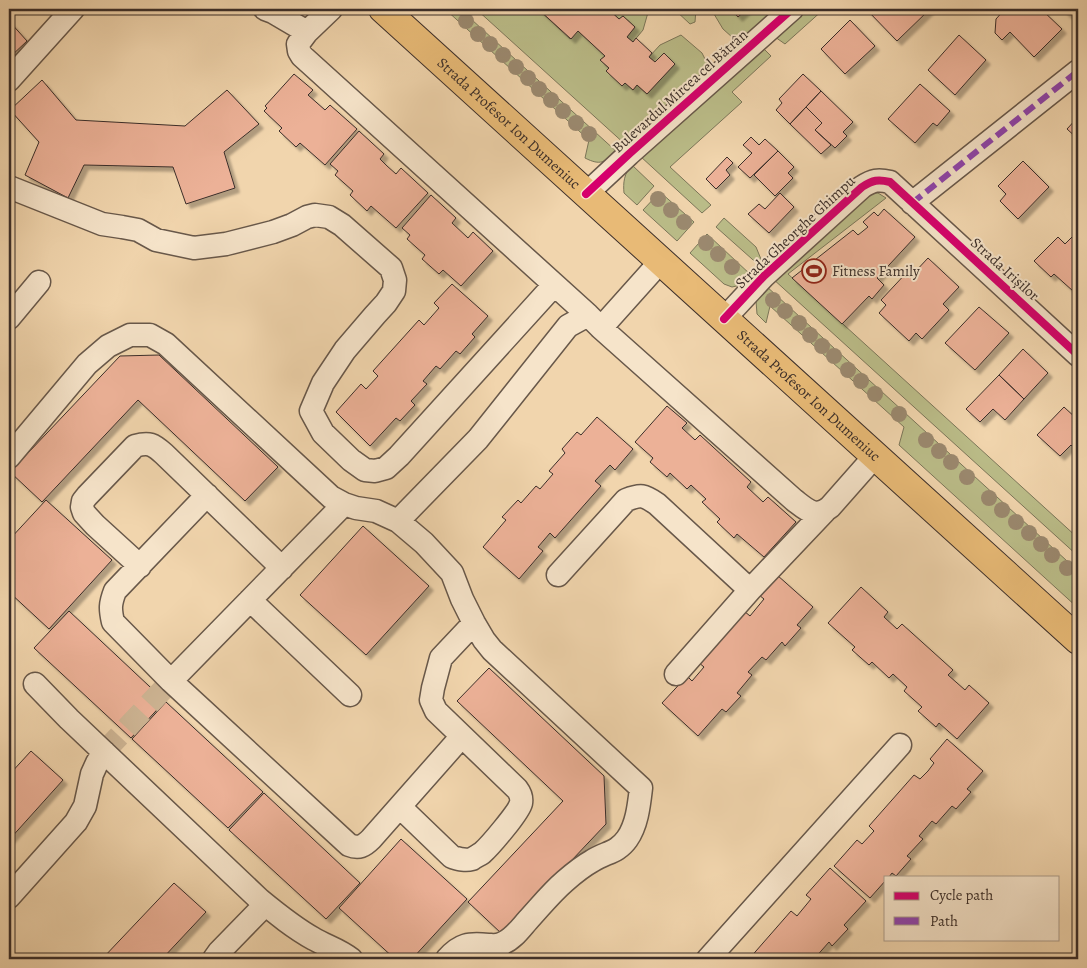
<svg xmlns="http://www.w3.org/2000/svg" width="1087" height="968" viewBox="0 0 1087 968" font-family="Alegreya,serif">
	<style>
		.green { fill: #bbbd89; stroke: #7b7659 }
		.building { fill: #ecb197; stroke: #3b2e29; filter: url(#shadow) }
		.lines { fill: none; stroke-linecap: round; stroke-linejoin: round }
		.minor-tunnel { stroke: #cdb493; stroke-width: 22; stroke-dasharray: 22 11; stroke-linecap: butt }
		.minor-casing { stroke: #68584a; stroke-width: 25 }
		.major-casing { stroke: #3b2e29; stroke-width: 30 }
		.minor { stroke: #f6e4ca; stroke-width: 22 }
		.major { stroke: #e8ba76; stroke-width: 28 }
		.quiet { stroke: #8e44ad; stroke-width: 6; stroke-dasharray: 12 6; stroke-linecap: butt }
		.cycleway-casing { stroke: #f6e4ca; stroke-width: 11 }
		.cycleway { stroke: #d6006c; stroke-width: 8 }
		.tree { fill: #9b896f }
		.labels { text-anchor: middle; stroke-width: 4; stroke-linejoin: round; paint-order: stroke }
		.street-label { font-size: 15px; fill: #3b2e29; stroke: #f6e4ca }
		.poi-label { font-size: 15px; fill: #3b2e29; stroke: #f6e4ca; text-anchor: start }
	</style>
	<defs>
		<filter id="shadow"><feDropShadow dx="4.5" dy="4.5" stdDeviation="1" flood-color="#0004"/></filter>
	</defs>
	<rect width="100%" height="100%" fill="#f1d5ad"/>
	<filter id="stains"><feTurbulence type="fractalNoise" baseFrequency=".004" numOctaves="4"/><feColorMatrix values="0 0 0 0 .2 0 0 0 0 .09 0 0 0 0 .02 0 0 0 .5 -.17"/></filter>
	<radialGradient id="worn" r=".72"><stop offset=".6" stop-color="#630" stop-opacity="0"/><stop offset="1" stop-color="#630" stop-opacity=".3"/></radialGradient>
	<!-- green -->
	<path class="green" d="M445 9H460L617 152C604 162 601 166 585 158L589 140Z
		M476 9H538L570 39 578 31 605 56 600 60 633 90 637 85 647 94 675 64 664 53 655 62 649 57 660 45 681 35 702 53 707 63 706 70 627 146Z
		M608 9H649L643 30 633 42 627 37 635 27 623 16 619 19Z
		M674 9H696L695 22 690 24Z
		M711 9H731L738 16 747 9H783L742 46 723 29Z
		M806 9H824L785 44 775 37Z
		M762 47 771 56 732 92 742 102 670 167 711 205 702 213 640 156Z
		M632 165 654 186 637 205 624 193C623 183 624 173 632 165Z
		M660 192 694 222 677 241 643 210Z
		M873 193H878L886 198 788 274 1078 538V556L772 278 781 268Z
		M724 218 756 247 763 264 761 267 716 227Z
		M707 234 751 275 741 285 732 287 724 284 690 253Z
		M765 285 1078 571V608L899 445 904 427 770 306 766 323 757 314 756 301Z"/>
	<!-- building -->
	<path class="building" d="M538 9H608L619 19 623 16 635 27 627 37 633 42 636 38 652 53 649 57 655 62 664 53 675 64 647 94 637 85 633 90 625 83 622 86 606 71 609 68 600 60 605 56 578 31 571 39Z
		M731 9H747L738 17Z
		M866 9H930L897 41Z
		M1005 9H1008L1014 15 1020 9H1041L1062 29 1034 57 1010 32 1002 40 995 33 996 19Z
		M1062 9H1074L1068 15Z
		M850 20 875 46 845 74 821 49Z
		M9 21 27 41 9 58Z
		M959 35 986 60 955 95 928 70Z
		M294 74 313 90 308 95 325 110 330 105 357 129 325 165 300 143 296 147 279 131 282 128 264 111 267 108 265 106Z
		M803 74 821 91 790 124 776 110 782 103 779 99Z
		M42 80 76 120 185 126 227 90 259 124 224 152 235 188 186 204 173 167 84 165 68 198 25 175 39 142 10 110Z
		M920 84 950 111 937 126 933 123 915 143 888 119Z
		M821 91 853 122 843 132 847 136 835 148 815 130 822 123 806 107Z
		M806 107 822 123 815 130 831 145 821 154 790 124Z
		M1078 117V139L1067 129Z
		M359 131 384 154 380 159 387 166 396 174 401 168 428 193 396 228 371 206 367 211 350 195 353 191 335 175 338 171 330 164Z
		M751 137 759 145 765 139 778 151 750 178 738 167 752 153 743 145Z
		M778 151 794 167 788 173 793 178 775 196 754 175Z
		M727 157 733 163 726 170 730 175 716 189 706 179Z
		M1023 161 1049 187 1018 219 1000 201 1006 194 998 186Z
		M780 193 794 207 769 233 748 214 759 204 765 209Z
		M431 195 456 218 452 223 468 238 473 232 493 251 461 286 443 270 439 274 422 259 425 255 407 239 410 235 402 228Z
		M884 209 915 237 877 278 884 285 872 299 869 296 842 324 792 278 853 230 858 235 868 227 863 222 874 212 878 216Z
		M1058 237 1065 244 1072 237 1078 243V286L1073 291 1054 274 1051 277 1034 261Z
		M928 258 959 287 943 304 949 310 922 339 916 333 909 341 879 313 886 305 881 300 909 270 913 274Z
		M452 284 488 316 472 334 475 337 460 354 456 351 440 369 436 366 423 381 427 384 411 401 415 405 400 421 396 418 370 446 336 412 361 384 366 389 378 376 373 371 419 320 424 325 439 308 434 303Z
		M979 307 1009 333 975 370 945 343Z
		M1023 349 1048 373 1024 399 999 375Z
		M159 355 278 467 245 501 138 400 42 502 10 472 120 356Z
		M999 375 1024 399 1005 420 993 409 980 422 966 409Z
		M667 406 687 423 682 428 695 440 700 435 751 482 747 487 763 502 768 497 796 522 764 557 737 534 734 538 717 522 720 519 702 502 706 499 691 485 687 489 670 473 667 477 650 462 653 458 635 442Z
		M1064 407 1078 420V446L1075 449 1071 445 1060 456 1037 435Z
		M597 417 633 449 615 470 610 465 595 481 601 486 555 538 550 533 538 547 543 551 519 579 483 547 506 520 502 517 518 500 521 503 536 486 540 489 553 474 549 471 565 453 562 449 577 432 581 435Z
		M46 500 112 560 49 629 9 592V540Z
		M363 526 429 586 366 655 300 595Z
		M777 575 813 607 797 625 801 628 785 646 782 642 766 660 762 657 748 672 752 675 737 693 741 696 726 712 722 709 698 736 662 703 687 676 692 681 704 667 698 662 744 611 750 616 764 599 759 595Z
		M861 587 888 612 884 617 897 629 902 624 953 670 948 675 965 690 969 685 989 703 957 739 939 723 936 727 918 711 922 707 904 691 907 687 893 674 889 678 872 662 869 665 852 650 855 647 828 623Z
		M69 611 165 701 131 738 34 648Z
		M489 668 604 776 606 824 502 934 468 902 563 801 457 701Z
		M166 702 263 792 228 828 132 739Z
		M947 739 983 771 967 789 971 792 956 809 952 806 936 824 932 821 919 836 923 839 907 856 911 859 896 876 892 873 889 877H886V880L870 898 834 866 857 840 862 844 874 831 869 826 914 775 920 779 928 771 934 763 930 759Z
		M31 751 63 780 9 840V775Z
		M264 793 360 883 326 919 229 830Z
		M401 839 467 899 412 959H395L339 908Z
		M830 868 866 901 844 925 848 929 832 946 829 942 814 959H811L809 957 807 959H749L791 911 797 916 811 899 806 895Z
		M174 883 206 912 162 959H102Z"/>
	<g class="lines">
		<!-- minor-tunnel -->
		<path class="minor-tunnel" d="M104 752 171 681"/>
		<!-- minor casing -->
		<g class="minor-casing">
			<path id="minor" d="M265 9 273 12 307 32
				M331 9 307 32 298 44 299 51 302 56 588 315 601 328 794 500C807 510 815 519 830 507L875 456
				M9 80 73 9
				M9 187 102 224 122 227 138 230 156 240 194 248 226 244 273 232 292 225 307 217 315 215 329 217 342 225 391 268 395 280 394 291 386 303 375 315 345 350 323 383 311 411 323 433 351 460 365 470 375 471 386 468 399 456 554 285
				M586 194 629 154 792 9
				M912 203 1078 71
				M9 318 39 282
				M724 319 764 276 862 187C873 180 878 179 890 182L1078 355
				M601 328 661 261
				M9 457 87 364 108 346 130 335H150L166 344 331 497 344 504 356 508 376 511 398 521 424 543 452 573 462 599 474 623 484 640 492 650 641 788C639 805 637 825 627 839 617 853 606 852 592 861 583 866 573 874 565 881 551 893 540 907 528 920 520 929 513 939 503 943 498 946 493 945 488 945 469 943 460 944 447 959
				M207 495 115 591C110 604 110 609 113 622L171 681 349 845C359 849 364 846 371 839L462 736
				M398 521 478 439 568 326 588 315
				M140 566 95 525 84 513 82 507 83 501 87 496 135 446C149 442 153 444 164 454L282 568
				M558 575 626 500C641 494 644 495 657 504L750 590
				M250 600 350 695
				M676 674 750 590 825 511
				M171 681 344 504
				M35 684 69 719 260 900C277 914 294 928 314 939 326 946 340 950 351 959
				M400 807 452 857C459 859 465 861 472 859 475 857 479 855 482 853 490 846 519 812 521 803 522 798 520 793 517 789L436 711 431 700 433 688 441 658 474 623
				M9 897 76 822 85 806 92 774 97 763 104 752
				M214 959 219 952 258 912
				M708 959 900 745"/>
		</g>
		<!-- major casing -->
		<g class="major-casing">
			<g id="major">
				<path id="s1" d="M383 9 1078 640"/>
			</g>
		</g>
		<!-- minor -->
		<use href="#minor" class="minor"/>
		<!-- major -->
		<use href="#major" class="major"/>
		<!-- quiet -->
		<path class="quiet" d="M912 203 1078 71"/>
		<!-- cycleway casing -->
		<g class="cycleway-casing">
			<path id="cycleway" d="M586 194 629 154 792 9
				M724 319 764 276 862 187C873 180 878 179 890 182L1078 355"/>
		</g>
		<!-- cycleway -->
		<use href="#cycleway" class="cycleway"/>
	</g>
	<!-- trees -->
	<g class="tree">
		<circle cx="466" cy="21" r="8"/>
		<circle cx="478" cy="34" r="8"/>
		<circle cx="490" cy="44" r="8"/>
		<circle cx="503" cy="55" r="8"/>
		<circle cx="516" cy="67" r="8"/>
		<circle cx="528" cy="78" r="8"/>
		<circle cx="539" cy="89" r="8"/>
		<circle cx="551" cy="100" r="8"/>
		<circle cx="563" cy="111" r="8"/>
		<circle cx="576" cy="123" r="8"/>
		<circle cx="589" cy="134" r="8"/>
		<circle cx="658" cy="199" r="8"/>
		<circle cx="671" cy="210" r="8"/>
		<circle cx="684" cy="222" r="8"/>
		<circle cx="706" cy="243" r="8"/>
		<circle cx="718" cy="254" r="8"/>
		<circle cx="732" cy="267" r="8"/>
		<circle cx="773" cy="300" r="8"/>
		<circle cx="785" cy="311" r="8"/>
		<circle cx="799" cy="323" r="8"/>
		<circle cx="810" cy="335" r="8"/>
		<circle cx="822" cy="346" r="8"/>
		<circle cx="834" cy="356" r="8"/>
		<circle cx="848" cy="370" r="8"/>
		<circle cx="861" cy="381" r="8"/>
		<circle cx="875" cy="394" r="8"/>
		<circle cx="899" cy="414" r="8"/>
		<circle cx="926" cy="440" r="8"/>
		<circle cx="939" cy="451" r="8"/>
		<circle cx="951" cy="462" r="8"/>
		<circle cx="967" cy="477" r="8"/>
		<circle cx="989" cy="498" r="8"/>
		<circle cx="1002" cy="510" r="8"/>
		<circle cx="1016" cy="522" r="8"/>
		<circle cx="1029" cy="533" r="8"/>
		<circle cx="1041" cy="544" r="8"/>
		<circle cx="1052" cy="555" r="8"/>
		<circle cx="1067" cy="568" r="8"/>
	</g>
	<!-- icons -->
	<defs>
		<g id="stadium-ring" transform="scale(1.25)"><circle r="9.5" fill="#f6e4ca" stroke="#8f2418" stroke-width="1.5"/><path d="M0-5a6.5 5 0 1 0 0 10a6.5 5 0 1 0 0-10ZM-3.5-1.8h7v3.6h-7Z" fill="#8f2418"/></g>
	</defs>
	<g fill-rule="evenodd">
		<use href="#stadium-ring" x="814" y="271"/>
	</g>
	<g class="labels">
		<!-- street labels -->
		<g class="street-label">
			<text transform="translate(680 91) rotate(-42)" y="5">Bulevardul Mircea cel Bătrân</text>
			<text dy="5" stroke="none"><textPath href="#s1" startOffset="170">Strada Profesor Ion Dumeniuc</textPath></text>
			<text transform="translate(795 232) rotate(-43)" y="5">Strada Gheorghe Ghimpu</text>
			<text transform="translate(1005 269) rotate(42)" y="5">Strada Irișilor</text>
			<text dy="5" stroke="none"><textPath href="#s1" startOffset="575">Strada Profesor Ion Dumeniuc</textPath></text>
		</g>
		<!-- poi labels -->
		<g class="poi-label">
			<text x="832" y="276">Fitness Family</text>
		</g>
	</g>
	<!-- margin -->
	<rect width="1087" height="968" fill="none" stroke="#f1d5ad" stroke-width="30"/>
	<rect x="10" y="10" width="1067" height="948" fill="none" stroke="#3b2e29" stroke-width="2.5"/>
	<rect x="15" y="15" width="1057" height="938" fill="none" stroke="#3b2e29"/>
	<!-- legend -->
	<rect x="884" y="876" width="175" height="65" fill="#f6e4ca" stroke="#ab9b8a"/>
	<rect x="894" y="892" width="25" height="8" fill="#d6006c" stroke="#ab9b8a"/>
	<text x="930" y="900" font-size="15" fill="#3b2e29">Cycle path</text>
	<rect x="894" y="917" width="25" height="8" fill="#8e44ad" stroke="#ab9b8a"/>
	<text x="930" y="926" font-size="15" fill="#3b2e29">Path</text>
	<rect width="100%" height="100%" filter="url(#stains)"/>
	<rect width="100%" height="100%" fill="url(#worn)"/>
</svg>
